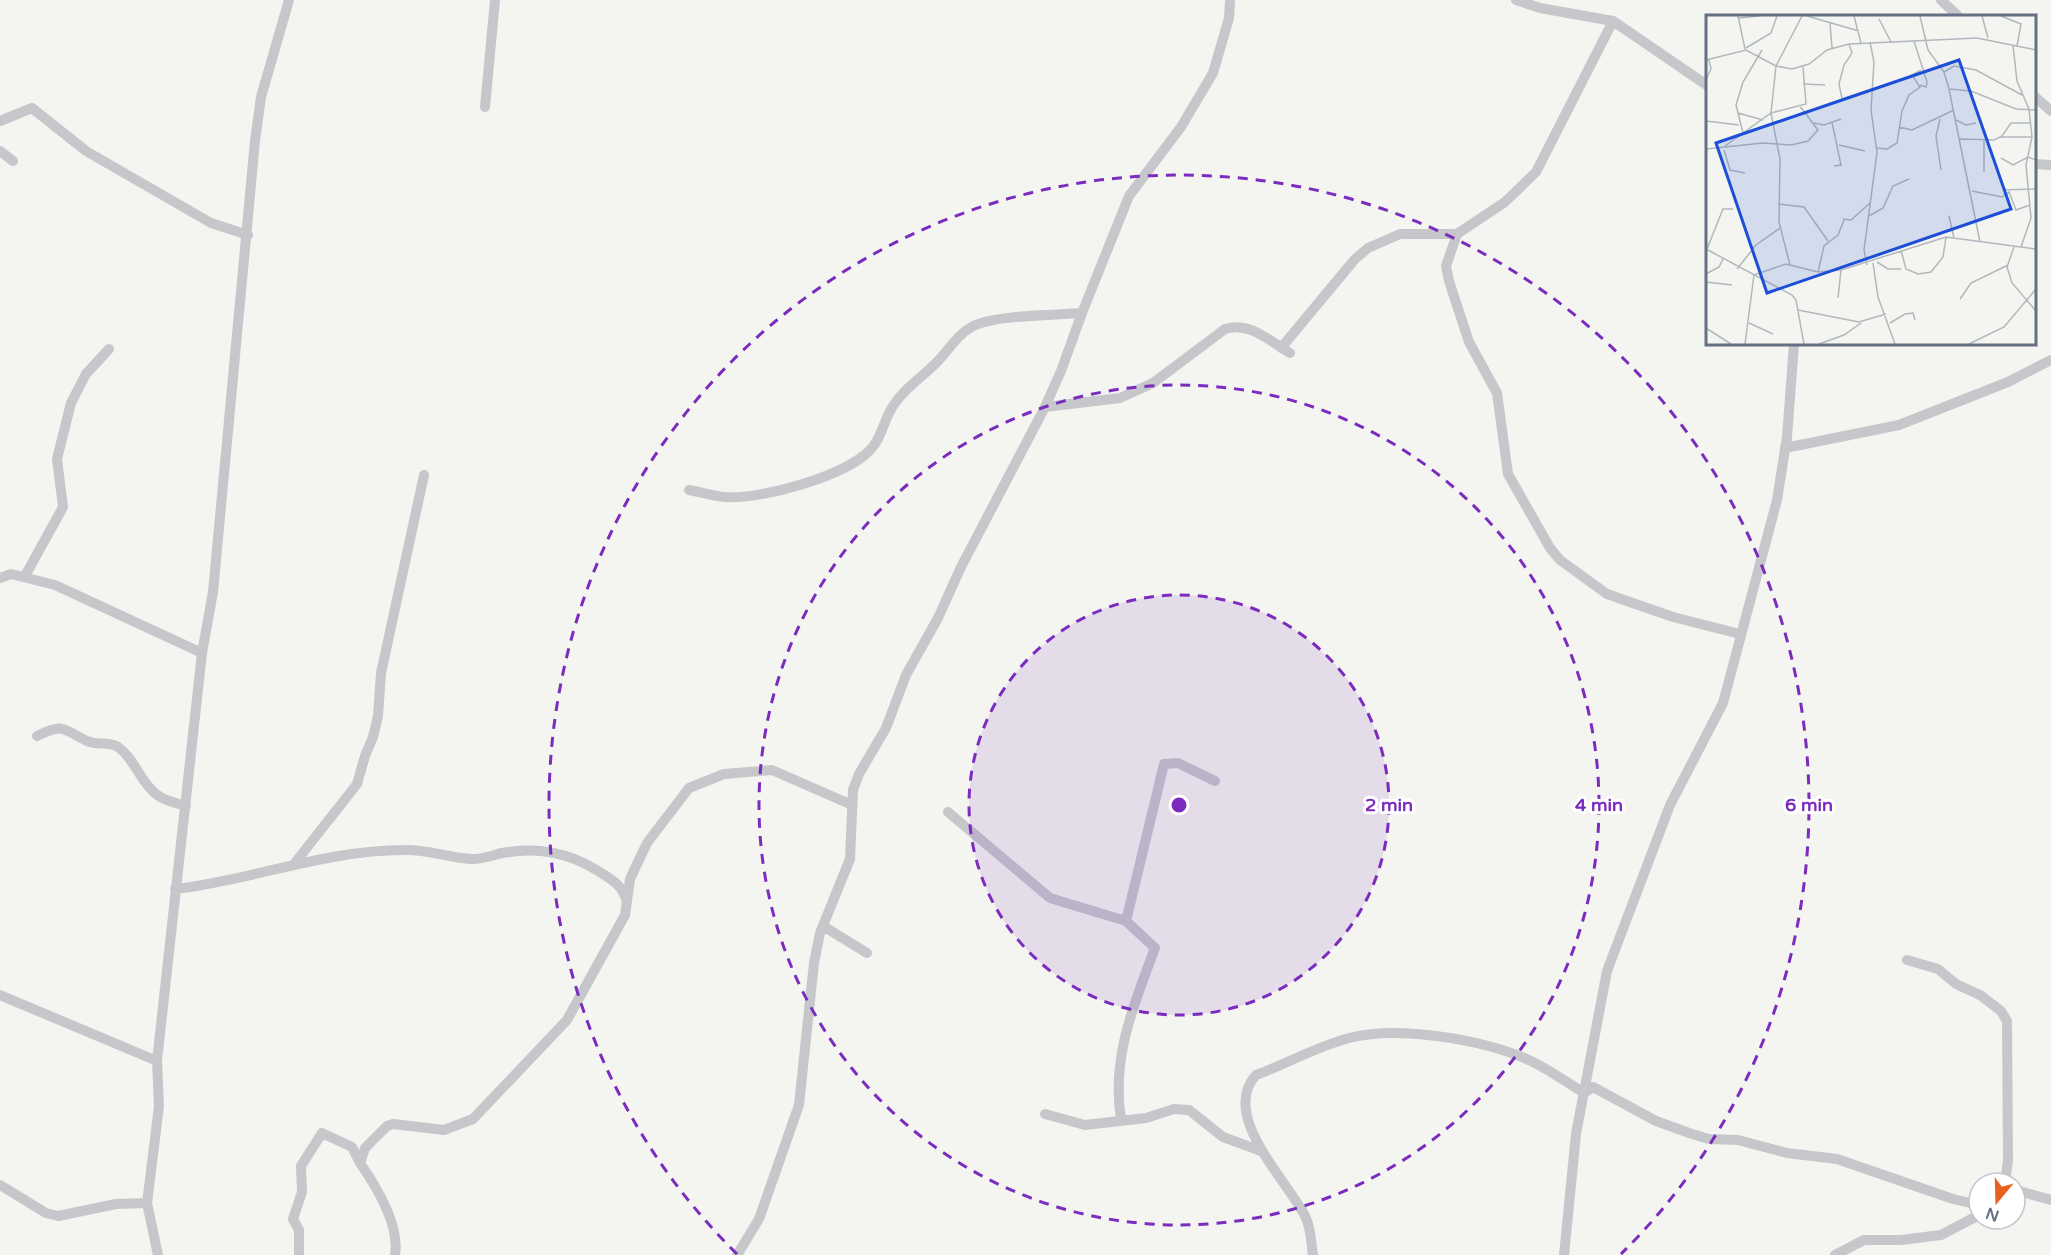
<svg xmlns="http://www.w3.org/2000/svg" width="2051" height="1255" viewBox="0 0 2051 1255" font-family="'Varela Round',sans-serif">
	<style>
		.lines { fill: none; stroke-linecap: round; stroke-linejoin: round }
		.minor { stroke: #c5c7cb; stroke-width: 10 }
		.ring { fill: none; stroke: #7b2cbf; stroke-width: 3; stroke-dasharray: 10 8 }
		.inset-road { fill: none; stroke: #b1b8bd; stroke-width: 1.5 }
		.view { fill: #1d4ed8; fill-opacity: 0.15; stroke: #1d4ed8; stroke-width: 3 }
		.inset-edge { fill: none; stroke: #637182; stroke-width: 3 }
		.centre { fill: #7b2cbf; stroke: #fff; stroke-width: 3 }
		.ring-label { font-size: 18px; text-anchor: middle; font-weight: bold; fill: #7b2cbf; stroke: #fff; stroke-width: 6; stroke-linejoin: round; paint-order: stroke }
	</style>
	<rect width="100%" height="100%" fill="#f4f5f0"/>
	<g class="lines">
		<!-- minor -->
		<path class="minor" d="M1516 0 1540 8 1613 21 1708 86
			M1941 0 1958 16
			M2034 96 2051 111
			M485 107 495 0
			M0 121 32 108 86 151 211 223 248 235
			M0 151 13 161
			M2034 164 2051 165
			M1457 234 1446 266 1449 281 1469 342 1497 393 1508 474 1550 548 1560 560 1607 594 1673 617 1740 634
			M1281 348 1355 259 1368 248 1400 234H1457L1505 202 1536 172 1613 21
			M1045 407 1120 398 1153 383 1225 329C1249 321 1270 341 1290 353
			M1785 448 1899 425 2008 382 2051 360
			M689 490C701 492 713 496 725 497 760 500 846 476 870 450 882 438 884 419 893 406 904 388 924 376 938 361 950 348 957 335 973 326 996 315 1055 315 1082 313
			M25 576 63 507 57 459 71 403 86 374 109 349
			M0 578 11 574 55 585 202 653
			M37 736C65 722 63 730 87 741 97 746 109 741 118 747 135 759 140 782 156 794 164 801 176 803 186 806
			M948 812 1050 898 1126 921 1155 948C1134 1004 1111 1058 1121 1119
			M294 864 357 784 365 756 373 737 378 716 381 673 424 475
			M175 889C252 880 326 850 404 850 427 849 448 858 471 859 481 860 493 855 502 853 538 847 568 852 598 871 611 879 621 884 626 899
			M1126 921 1164 764 1178 763 1215 781
			M823 926 867 953
			M1907 960 1938 969 1956 984 1980 995 2001 1011 2007 1021 2008 1160 2005 1183
			M0 995 157 1061
			M1045 1114 1085 1125 1146 1118 1174 1109 1189 1110 1223 1137 1261 1151
			M0 1185 46 1213 58 1216 116 1204 147 1203
			M2015 1190 2051 1200
			M158 1255 147 1203 159 1106 157 1061 202 653 213 592 255 141 261 97 289 0
			M299 1255V1230L293 1219 302 1192 301 1166 322 1133 352 1147 360 1163
			M395 1255C400 1225 376 1186 360 1163L365 1148 387 1126 393 1124 444 1130 473 1119 567 1020 625 915 630 879 647 843 689 788 724 774 772 770 852 805
			M737 1255 759 1219 799 1105 814 963 820 933 850 859 853 790 859 774 886 728 906 675 938 618 961 567 1045 407 1061 371 1082 313 1129 196 1181 127 1213 73 1229 18 1230 0
			M1313 1255C1311 1243 1311 1229 1306 1218 1289 1182 1219 1116 1256 1075 1286 1064 1318 1046 1349 1038 1400 1025 1487 1040 1533 1062 1551 1071 1568 1083 1584 1093L1593 1087 1656 1121 1692 1134 1709 1139 1738 1140 1787 1153 1837 1159 1953 1199 1979 1205
			M1564 1255 1576 1134 1607 971 1670 805 1723 703 1777 500 1787 437 1794 344
			M1835 1255 1864 1240H1901L1941 1235 1979 1215"/>
	</g>
	<!-- distance rings -->
	<circle cx="1179" cy="805" r="210" fill="#7b2cbf" fill-opacity=".12"/>
	<g class="ring">
		<circle cx="1179" cy="805" r="210"/>
		<circle cx="1179" cy="805" r="420"/>
		<path d="M737 1254A630 630 0 1 1 1621 1254"/>
	</g>
	<!-- overview -->
	<g transform="translate(1706 15)">
		<rect width="330" height="330" fill="#f4f5f0"/>
		<path class="inset-road" d="M32 1 39 34M101 1 153 16M148 1 155 28M214 1 222 35 238 57 243 74 274 227M276 1 282 23M295 1 315 9 311 31M33 3 53 1M173 4 185 27M124 8 126 33M208 26 221 67 220 72 214 70M143 29 146 38 138 50 133 69 136 84 166 74M307 30 311 66 323 94 326 122 320 150 325 203 315 232M40 33 65 18 71 1M0 45 40 35 70 51 86 54 103 49 121 35 143 29 271 23 330 35M238 57 248 51 270 55 316 80M0 64 5 54 3 45M97 69 119 70M243 74 265 76 310 94 330 95M32 98 57 105M234 104 230 121 235 155M250 105 260 110 270 108M0 106 33 110M126 107 135 150 128 151M108 108 118 110 135 104M193 112 206 115 248 95M37 118 30 90 37 67 56 35M294 122H326M254 124 288 125 296 121 305 108H324M133 130 159 136M19 131 65 98 100 89 97 52M170 133 181 134 191 128 196 96 203 80 214 72 206 60 215 55M0 134 57 128 85 130 102 126 112 115 93 90M18 135 24 155 39 158M295 143 307 150 322 142 330 145M278 157V126M297 175 330 174M266 176 296 182 303 177 310 195 324 190M72 189 98 192 122 226M163 201 177 193 187 171 203 164M243 201 248 223M137 204 145 205 164 188M308 232 301 252 306 268 330 296M0 234 86 280 90 285 98 329M1 234 17 194H27M195 235 200 254 212 259 225 257 237 242 240 222M171 247 182 254H195M167 248 172 282 189 329M84 250 73 207 74 144 65 98 70 51 96 1M161 250 158 235 171 137 165 95 168 47 164 27M31 254 50 230 74 213M112 257 118 231 132 220 138 205M0 259 13 252 17 244M48 260 80 249 112 257 135 255 240 222 330 234M0 267 26 270M132 283 135 255M254 284 265 268 302 250M92 295 153 307 180 299M43 308 67 319M184 308 199 299 207 298 209 305M0 313 25 329M39 329 48 260M113 329 138 320 155 308M263 329 298 312 330 274"/>
		<path class="view" d="M253 45 305 194 61 278 10 128Z"/>
		<rect width="330" height="330" class="inset-edge"/>
	</g>
	<circle cx="1179" cy="805" r="9" class="centre"/>
	<g class="ring-label">
		<text x="1389" y="811">2 min</text>
		<text x="1599" y="811">4 min</text>
		<text x="1809" y="811">6 min</text>
	</g>
	<!-- north arrow -->
	<g transform="translate(1997 1201) rotate(199)"><circle r="28" fill="#ffffff" stroke="#c1c6cd" stroke-width="1.5"/>
	<path d="M0-4.5L10 22L0 15L-10 22Z" fill="#e7621e"/>
	<text y="-9" font-size="16" font-weight="bold" text-anchor="middle" fill="#637182">N</text>
	</g>
</svg>
